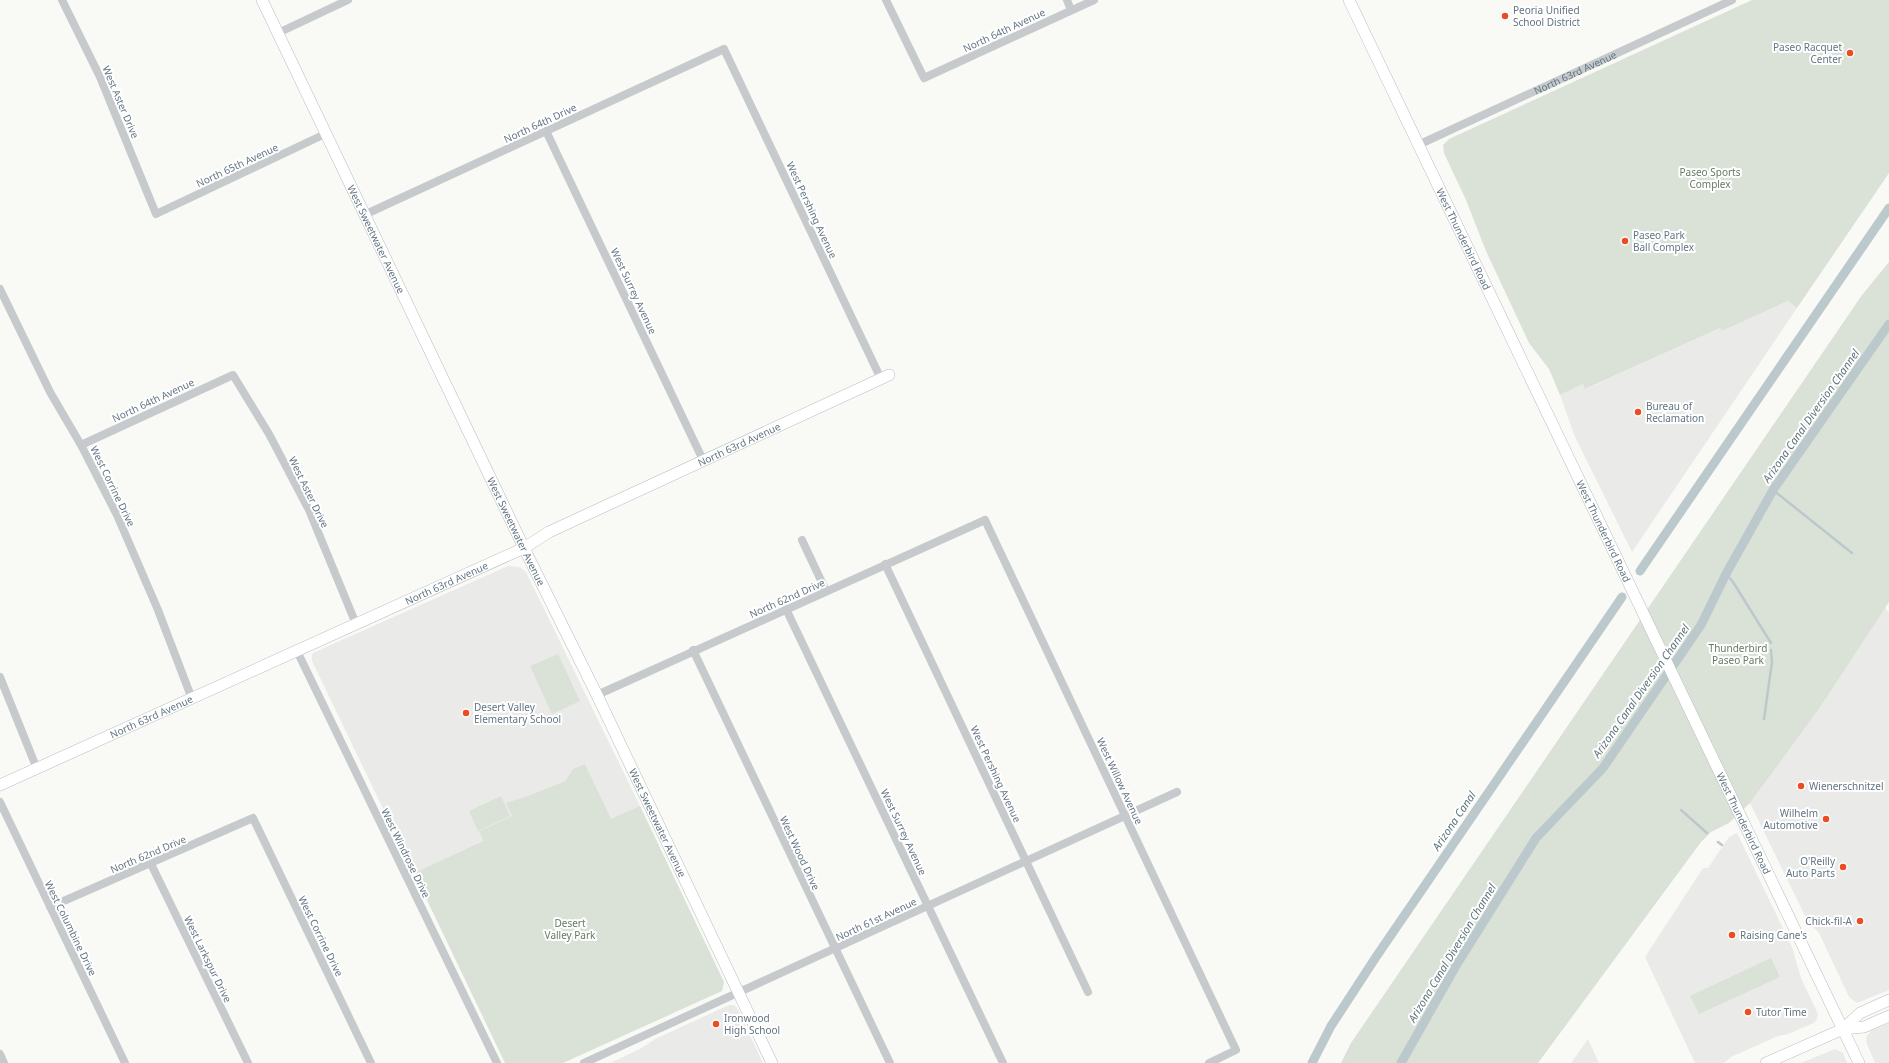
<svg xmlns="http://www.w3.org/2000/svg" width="1889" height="1063" viewBox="0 0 1889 1063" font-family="'Noto Sans',sans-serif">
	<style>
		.built { fill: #eaeae9 }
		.green { fill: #dae1d7 }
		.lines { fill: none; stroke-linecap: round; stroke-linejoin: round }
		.stream { stroke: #bcc9cc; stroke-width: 2.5 }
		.canal { stroke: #bcc9cc; stroke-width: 9 }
		.secondary-casing { stroke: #b8bec2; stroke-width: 12 }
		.street { stroke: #c6cacd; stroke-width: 8 }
		.secondary { stroke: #fff; stroke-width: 11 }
		.poi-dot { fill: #eb4d23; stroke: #fff; stroke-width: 1.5 }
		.labels { text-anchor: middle; stroke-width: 4; stroke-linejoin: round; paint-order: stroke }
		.poi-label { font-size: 10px; fill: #627582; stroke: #fff; text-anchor: start }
		.street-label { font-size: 10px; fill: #627582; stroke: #fff }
		.park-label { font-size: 10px; fill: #667a62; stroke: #fff }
		.water-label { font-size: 11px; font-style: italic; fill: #5d757c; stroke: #fff }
	</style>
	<rect width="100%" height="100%" fill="#f9f9f6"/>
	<!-- built -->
	<path class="built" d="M1788 301 1797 308 1632 552 1575 437 1560 395 1583 384 1586 389 1720 328 1722 331Z
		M508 566 520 567 526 572 640 806 611 820 585 764 573 769 565 781 530 795 506 803 512 816 479 831 483 841 414 873 312 661V654L315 652Z
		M1885 607 1889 613V990L1857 1003 1849 997 1819 933 1807 920 1750 803 1819 709Z
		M1737 833 1792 947 1801 978 1818 1014 1817 1019 1814 1023 1788 1034 1778 1036 1731 1057 1724 1063H1695L1645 957 1703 868H1708L1729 837Z
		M729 1005H734L737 1008 763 1063H610L640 1049 655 1039Z
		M1889 1023V1063H1875L1867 1044 1866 1037 1872 1030Z
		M1588 1039 1599 1063H1571Z
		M1835 1049 1843 1053 1847 1063H1801Z"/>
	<!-- green -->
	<path class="green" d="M1752 0H1889V173L1797 308 1788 301 1722 331 1720 328 1585 389 1583 384 1560 395 1549 369 1529 343 1486 251 1466 200 1444 153 1443 145 1449 139Z
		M1889 262V602L1819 709 1750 803 1729 823 1711 832 1701 842 1538 1063H1341L1351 1043 1862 295Z
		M558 654 580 701 552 714 530 666Z
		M585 764 611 819 640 806 724 982 722 991 563 1063H505L414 873 483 841 479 831 512 816 506 803 530 795 565 781 573 769Z
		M501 796 510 816 478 831 469 811Z
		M1771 958 1780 977 1699 1014 1690 996Z"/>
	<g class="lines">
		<!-- stream -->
		<path class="stream" d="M1773 490 1852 553
			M1726 574 1733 582 1771 643
			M1764 719 1772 662 1771 650
			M1681 810 1707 833
			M1718 842 1722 845"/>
		<!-- canal -->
		<path class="canal" d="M1640 571 1889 208
			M1312 1063 1331 1026 1376 957 1622 597
			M1401 1063 1457 964 1536 838 1603 768 1642 711 1701 625 1726 574 1773 490 1889 324"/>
		<!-- secondary casing -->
		<g class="secondary-casing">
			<g id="secondary">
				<path id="s2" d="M262 0 524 548 597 695 772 1063"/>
				<path id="s3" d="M1349 0 1859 1063"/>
				<path id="s4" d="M0 785 524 548 549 532 889 375"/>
				<path d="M1843 1029 1864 1027 1889 1016"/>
				<path d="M1766 1063 1843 1029 1860 1013 1889 1000"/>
			</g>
		</g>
		<!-- street -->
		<g class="street">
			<path d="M62 0 100 77 156 214 325 134"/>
			<path d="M886 0 924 78 1094 0"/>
			<path d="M1067 0 1071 10"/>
			<path d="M278 33 348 0"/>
			<path d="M546 131 703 460"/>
			<path id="s1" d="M1418 145 1732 0"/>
			<path d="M364 215 724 49 881 379"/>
			<path d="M0 289 50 392 81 445 117 515 158 610 192 699"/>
			<path d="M81 445 233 375 269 434 309 510 356 624"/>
			<path d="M802 540 826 591"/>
			<path d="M885 564 1088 992"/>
			<path d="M786 609 1003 1063"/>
			<path d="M693 650 890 1063"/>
			<path d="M297 651 497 1063"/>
			<path d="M0 677 37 769"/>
			<path d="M597 695 985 520 1236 1050 1209 1063"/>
			<path d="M0 802 125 1063"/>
			<path d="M151 864 248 1063"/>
			<path d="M50 907 253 818 371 1063"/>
			<path d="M0 1054 4 1063"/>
			<path d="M584 1063 1177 792"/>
		</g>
		<!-- secondary -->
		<use href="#secondary" class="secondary"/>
	</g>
	<!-- markers -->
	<g class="poi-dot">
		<circle cx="1505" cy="16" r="4"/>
		<circle cx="1850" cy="53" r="4"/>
		<circle cx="1625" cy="241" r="4"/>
		<circle cx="1638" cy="412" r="4"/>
		<circle cx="466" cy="713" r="4"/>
		<circle cx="1801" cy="786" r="4"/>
		<circle cx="1826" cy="819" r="4"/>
		<circle cx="1843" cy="867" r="4"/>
		<circle cx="1860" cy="921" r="4"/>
		<circle cx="1732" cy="935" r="4"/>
		<circle cx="1748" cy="1012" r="4"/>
		<circle cx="716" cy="1024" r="4"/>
	</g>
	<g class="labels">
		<!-- poi labels -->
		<g class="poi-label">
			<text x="1513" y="14">Peoria Unified<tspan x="1513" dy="12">School District</tspan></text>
			<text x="1842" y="51" text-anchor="end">Paseo Racquet<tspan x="1842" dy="12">Center</tspan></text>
			<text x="1633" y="239">Paseo Park<tspan x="1633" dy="12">Ball Complex</tspan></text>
			<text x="1646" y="410">Bureau of<tspan x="1646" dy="12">Reclamation</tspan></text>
			<text x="474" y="711">Desert Valley<tspan x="474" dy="12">Elementary School</tspan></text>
			<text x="1809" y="790">Wienerschnitzel</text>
			<text x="1818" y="817" text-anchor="end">Wilhelm<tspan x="1818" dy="12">Automotive</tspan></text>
			<text x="1835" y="865" text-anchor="end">O'Reilly<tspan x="1835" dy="12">Auto Parts</tspan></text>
			<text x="1852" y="925" text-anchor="end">Chick-fil-A</text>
			<text x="1740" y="939">Raising Cane's</text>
			<text x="1756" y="1016">Tutor Time</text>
			<text x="724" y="1022">Ironwood<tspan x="724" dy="12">High School</tspan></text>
		</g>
		<!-- street labels -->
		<g class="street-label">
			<text transform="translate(1004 30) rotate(-25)" y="4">North 64th Avenue</text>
			<text dy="4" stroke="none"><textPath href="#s1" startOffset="173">North 63rd Avenue</textPath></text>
			<text transform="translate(121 102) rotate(67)" y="4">West Aster Drive</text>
			<text transform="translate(540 123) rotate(-25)" y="4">North 64th Drive</text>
			<text transform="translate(237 165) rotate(-25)" y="4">North 65th Avenue</text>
			<text transform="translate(812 210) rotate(65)" y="4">West Pershing Avenue</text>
			<text dy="4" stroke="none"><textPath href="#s3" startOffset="265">West Thunderbird Road</textPath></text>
			<text dy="4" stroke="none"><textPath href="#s2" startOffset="265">West Sweetwater Avenue</textPath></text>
			<text transform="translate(634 291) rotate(65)" y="4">West Surrey Avenue</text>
			<text transform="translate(153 400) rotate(-25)" y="4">North 64th Avenue</text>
			<text dy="4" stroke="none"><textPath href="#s4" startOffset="814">North 63rd Avenue</textPath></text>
			<text transform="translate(113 486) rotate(64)" y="4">West Corrine Drive</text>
			<text transform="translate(309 492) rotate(64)" y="4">West Aster Drive</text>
			<text dy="4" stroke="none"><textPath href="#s2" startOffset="589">West Sweetwater Avenue</textPath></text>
			<text dy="4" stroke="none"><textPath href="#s3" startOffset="589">West Thunderbird Road</textPath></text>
			<text dy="4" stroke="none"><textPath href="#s4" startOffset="490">North 63rd Avenue</textPath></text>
			<text transform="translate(787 598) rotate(-24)" y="4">North 62nd Drive</text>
			<text dy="4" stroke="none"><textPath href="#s4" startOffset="166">North 63rd Avenue</textPath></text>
			<text transform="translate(996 774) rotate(65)" y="4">West Pershing Avenue</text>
			<text transform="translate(1120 781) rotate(65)" y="4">West Willow Avenue</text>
			<text dy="4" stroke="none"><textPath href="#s2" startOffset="913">West Sweetwater Avenue</textPath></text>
			<text dy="4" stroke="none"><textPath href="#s3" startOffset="913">West Thunderbird Road</textPath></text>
			<text transform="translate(904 832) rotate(65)" y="4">West Surrey Avenue</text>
			<text transform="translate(406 853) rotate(64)" y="4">West Windrose Drive</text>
			<text transform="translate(800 853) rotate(65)" y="4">West Wood Drive</text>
			<text transform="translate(148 854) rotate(-23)" y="4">North 62nd Drive</text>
			<text transform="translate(876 919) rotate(-25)" y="4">North 61st Avenue</text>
			<text transform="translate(71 928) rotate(64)" y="4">West Columbine Drive</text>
			<text transform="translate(321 936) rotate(64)" y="4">West Corrine Drive</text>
			<text transform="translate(208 959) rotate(64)" y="4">West Larkspur Drive</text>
		</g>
		<!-- park labels -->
		<g class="park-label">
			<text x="1710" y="176">Paseo Sports<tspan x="1710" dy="12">Complex</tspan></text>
			<text x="1738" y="652">Thunderbird<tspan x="1738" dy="12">Paseo Park</tspan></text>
			<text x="570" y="927">Desert<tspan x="570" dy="12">Valley Park</tspan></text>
		</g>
		<!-- water labels -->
		<g class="water-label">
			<text transform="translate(1811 416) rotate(-55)" y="4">Arizona Canal Diversion Channel</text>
			<text transform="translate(1641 691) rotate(-55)" y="4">Arizona Canal Diversion Channel</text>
			<text transform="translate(1454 821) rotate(-56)" y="4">Arizona Canal</text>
			<text transform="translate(1452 953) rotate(-59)" y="4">Arizona Canal Diversion Channel</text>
		</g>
	</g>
</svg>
